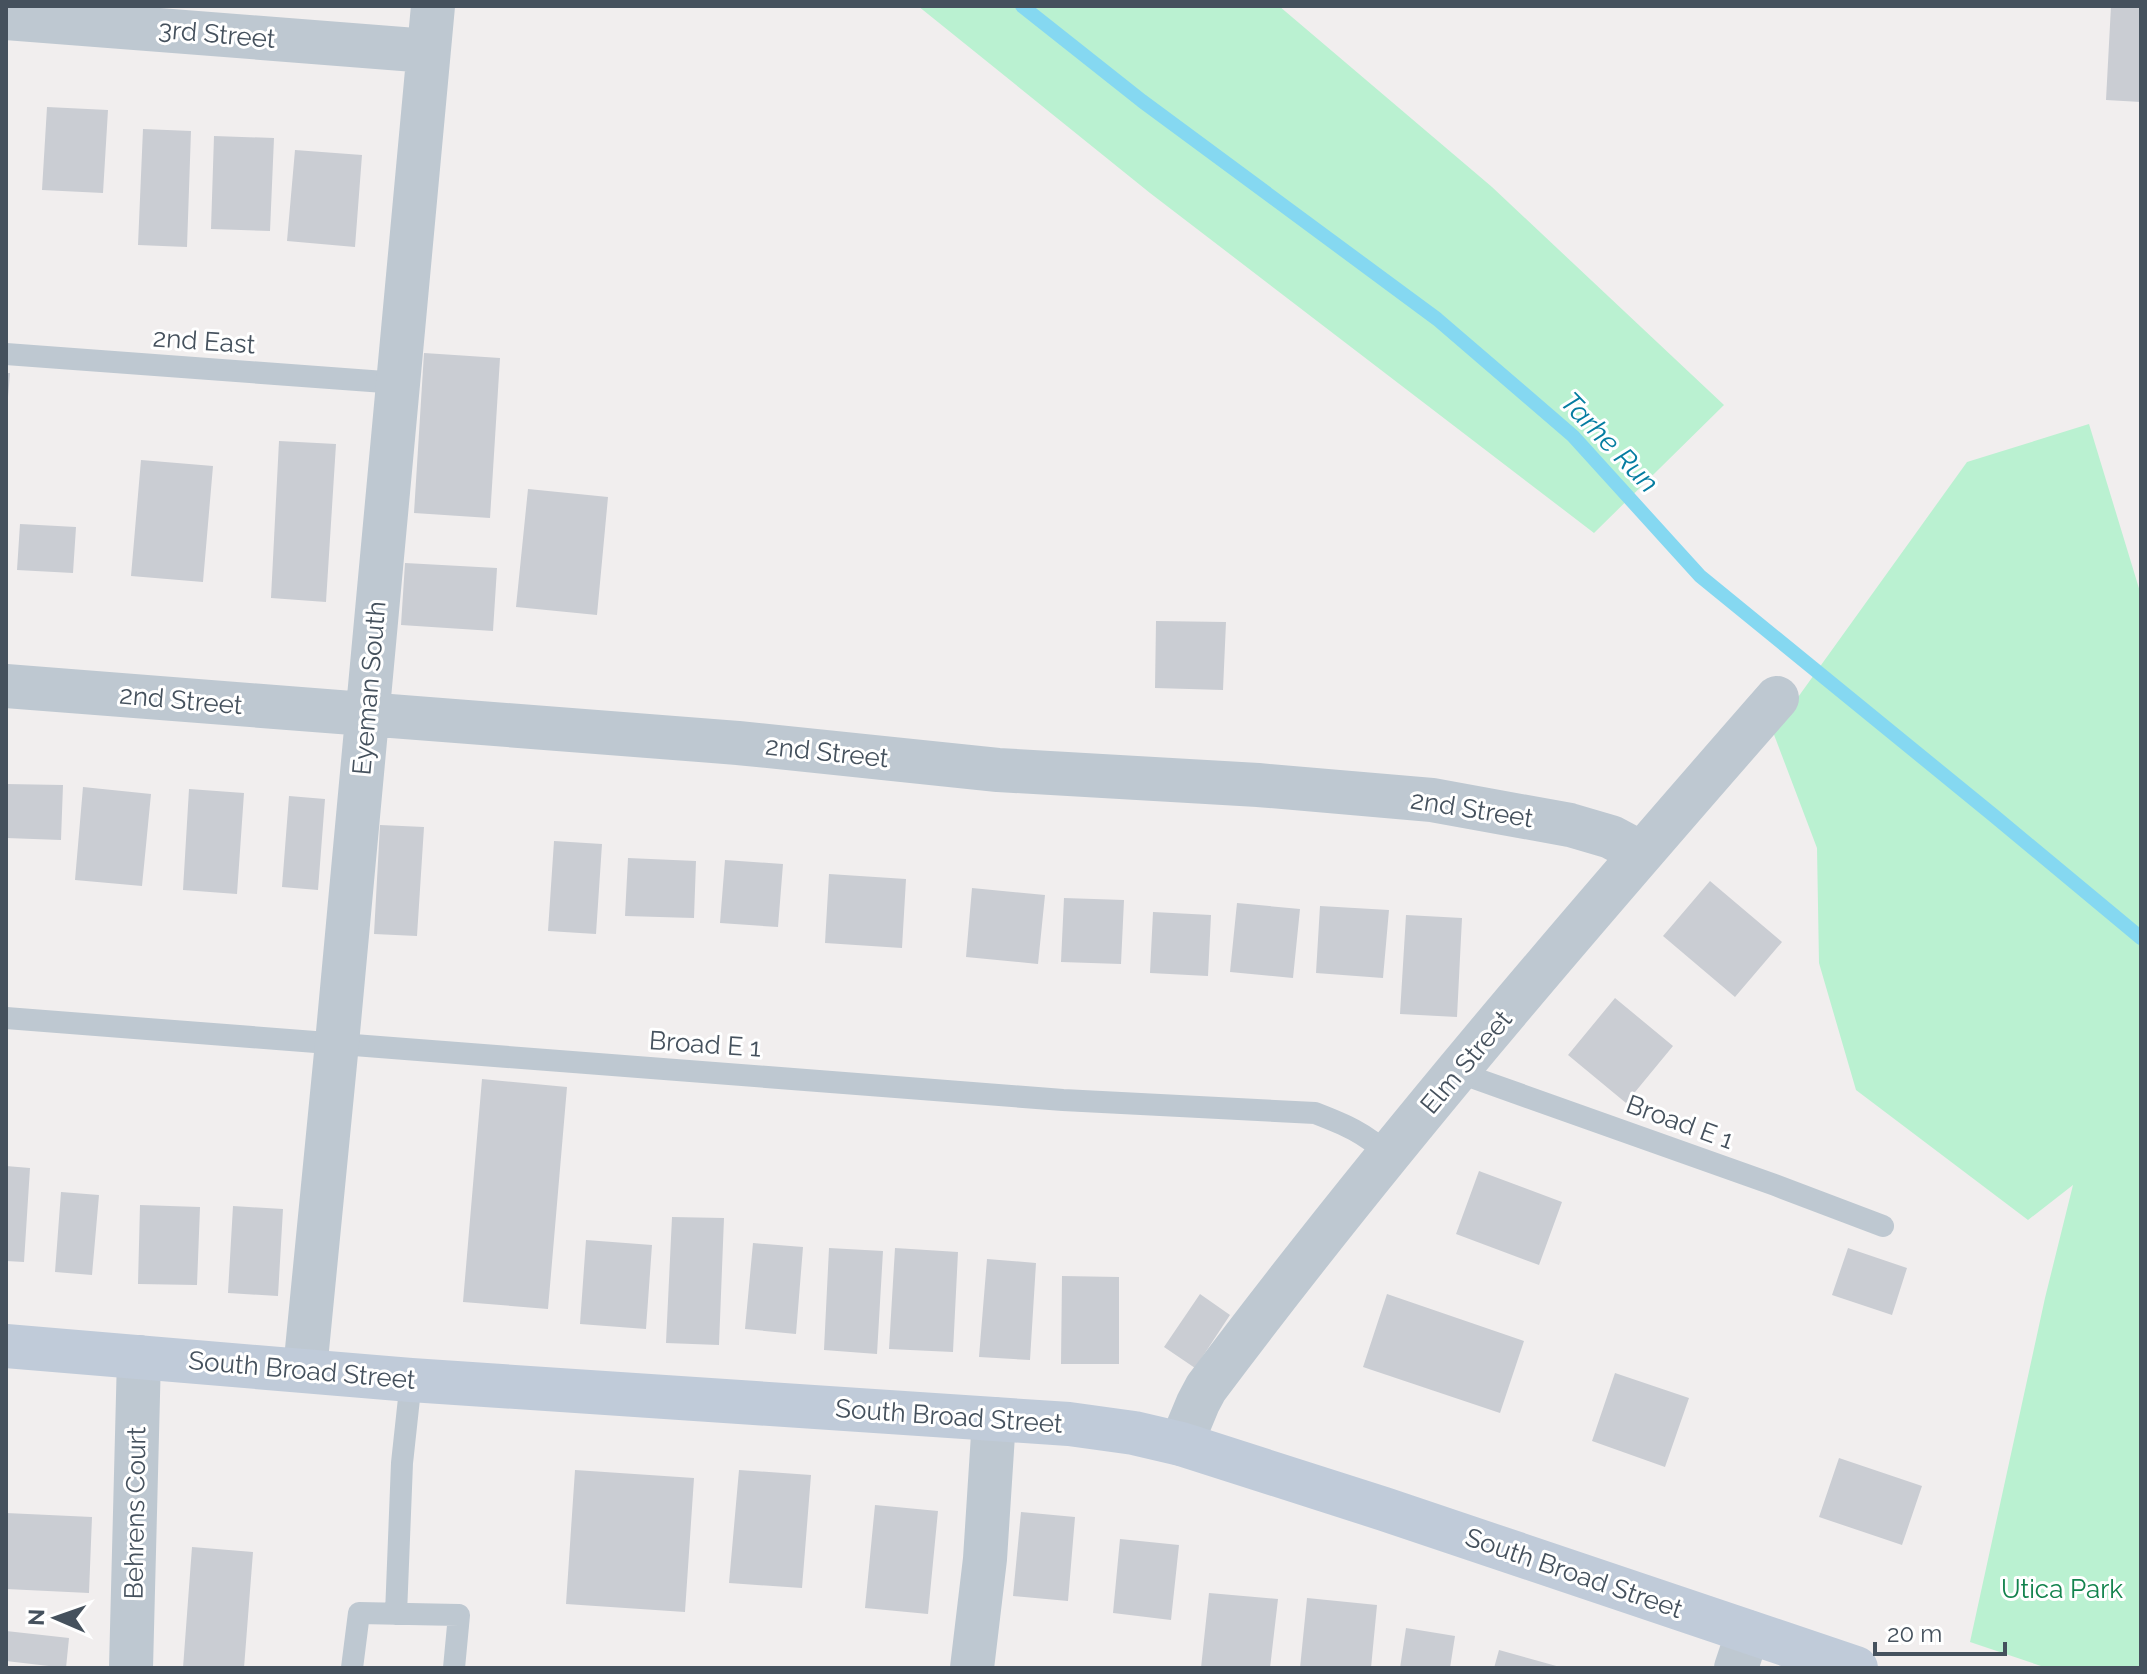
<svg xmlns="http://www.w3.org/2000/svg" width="2147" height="1674" viewBox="0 0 2147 1674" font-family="Raleway,sans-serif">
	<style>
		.green { fill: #baf1d1 }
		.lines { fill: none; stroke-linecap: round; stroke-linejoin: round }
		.stream { stroke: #85d8f1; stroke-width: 14 }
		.building { fill: #cacdd3 }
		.lane { stroke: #bec8d1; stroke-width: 22 }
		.street { stroke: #bec8d1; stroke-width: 44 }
		.secondary { stroke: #c0cbd9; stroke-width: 44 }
		.labels { text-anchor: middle; stroke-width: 6; stroke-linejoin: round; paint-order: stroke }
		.street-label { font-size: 26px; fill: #45515d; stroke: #fff }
		.park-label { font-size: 26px; fill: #12834d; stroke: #fff }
		.water-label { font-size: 28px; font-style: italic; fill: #057da1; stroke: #fff }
	</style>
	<rect width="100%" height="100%" fill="#f1eeee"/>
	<!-- green -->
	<path class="green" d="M918 6H1279L1492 187 1724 405 1594 533 1150 193Z
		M2089 424 2141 595V1668H2047L1970 1642 2045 1298 2073 1185 2028 1220 1856 1090 1819 963 1817 848 1773 732 1967 462Z"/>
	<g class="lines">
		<!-- stream -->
		<path class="stream" d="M1022 6 1142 101 1437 319 1573 436 1700 576 1993 815 2141 938"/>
	</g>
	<!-- building -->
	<path class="building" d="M2111 6H2141V102L2106 100Z
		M47 107 108 110 103 193 42 190Z
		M143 129 191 131 187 247 138 245Z
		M214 136 274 138 270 231 211 229Z
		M295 150 362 155 355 247 287 241Z
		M424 353 500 358 490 518 414 513Z
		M6 373H10L8 397 6 396Z
		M279 441 336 444 326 602 271 598Z
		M141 460 213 466 203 582 131 576Z
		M528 489 608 497 597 615 516 607Z
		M20 524 76 527 73 573 17 570Z
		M405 563 497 568 493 631 401 625Z
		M1156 621 1226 622 1223 690 1155 688Z
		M6 784 63 785 61 840 6 838Z
		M83 787 151 794 142 886 75 880Z
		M189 789 244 793 237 894 183 890Z
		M289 796 325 799 318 890 282 887Z
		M380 825 424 827 417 936 374 934Z
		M554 841 602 844 596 934 548 931Z
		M628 858 696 861 694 918 625 916Z
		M725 860 783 864 778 927 720 923Z
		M829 874 906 879 902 948 825 943Z
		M1710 881 1782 942 1735 997 1663 936Z
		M972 888 1045 895 1038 964 966 957Z
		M1064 898 1124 900 1121 964 1061 962Z
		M1237 903 1300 909 1293 978 1230 972Z
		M1320 906 1389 910 1383 978 1316 973Z
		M1153 912 1211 915 1208 976 1150 973Z
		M1406 915 1462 918 1457 1017 1400 1014Z
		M1615 998 1673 1046 1626 1103 1568 1055Z
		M482 1079 567 1087 548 1309 463 1302Z
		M6 1166 30 1168 24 1262 6 1261Z
		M1479 1171 1562 1202 1539 1265 1456 1234Z
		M61 1192 99 1195 92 1275 55 1272Z
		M140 1205 200 1207 197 1285 138 1284Z
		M233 1206 283 1209 278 1296 228 1293Z
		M672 1217 724 1218 719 1345 666 1343Z
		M586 1240 652 1245 646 1329 580 1324Z
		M753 1243 803 1247 796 1334 745 1329Z
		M829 1248 883 1251 877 1354 824 1350Z
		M895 1248 958 1252 953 1352 889 1349Z
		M1848 1248 1907 1268 1892 1315 1832 1295Z
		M987 1259 1036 1263 1030 1360 979 1357Z
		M1062 1276 1119 1277V1364H1061Z
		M1200 1294 1230 1315 1195 1368 1164 1347Z
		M1387 1294 1524 1341 1500 1413 1363 1367Z
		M1615 1373 1689 1398 1665 1467 1592 1441Z
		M1839 1458 1922 1486 1902 1545 1819 1517Z
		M575 1470 694 1478 685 1612 566 1604Z
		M739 1470 811 1475 802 1588 729 1583Z
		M875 1505 938 1511 928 1614 865 1608Z
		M1021 1512 1075 1517 1068 1601 1013 1596Z
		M6 1513 92 1517 89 1593 6 1589Z
		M1120 1539 1179 1545 1171 1620 1113 1613Z
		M192 1547 253 1552 244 1668H183Z
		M1209 1593 1278 1599 1270 1668H1201Z
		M1307 1598 1377 1605 1371 1668H1300Z
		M1406 1628 1455 1636 1450 1668H1400Z
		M6 1631 69 1638 66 1668 6 1661Z
		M1499 1650 1560 1667V1668H1494Z"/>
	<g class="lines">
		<!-- lane -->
		<path class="lane" d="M6 354 398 383
			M6 1018 1063 1100 1315 1113C1346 1125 1363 1132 1389 1155
			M1457 1072 1775 1185 1883 1226
			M396 1614 402 1463 411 1380
			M352 1668 359 1613 459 1615 454 1668"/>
		<!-- street -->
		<path class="street" d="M6 18 428 51
			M6 686 738 743 998 770 1258 785 1432 800 1570 825 1611 837 1641 853
			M305 1370 337 1043 433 6
			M1181 1444 1198 1403 1206 1388C1385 1149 1581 922 1777 698
			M131 1668 139 1357
			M972 1668 985 1559 994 1419
			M1736 1668 1748 1632"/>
		<!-- secondary -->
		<path class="secondary" d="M6 1346 411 1380 994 1419 1069 1424 1134 1433 1181 1444 1384 1509 1856 1668"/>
	</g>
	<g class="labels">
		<!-- street labels -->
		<g class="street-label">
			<text transform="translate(217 34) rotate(5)" y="9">3rd Street</text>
			<text transform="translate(204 341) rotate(4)" y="9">2nd East</text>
			<text transform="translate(369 688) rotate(-85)" y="9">Eyeman South</text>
			<text transform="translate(181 700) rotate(5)" y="9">2nd Street</text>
			<text transform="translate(827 752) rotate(6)" y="9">2nd Street</text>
			<text transform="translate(1472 809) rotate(9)" y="9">2nd Street</text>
			<text transform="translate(705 1044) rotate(4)" y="9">Broad E 1</text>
			<text transform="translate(1466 1062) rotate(-50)" y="9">Elm Street</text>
			<text transform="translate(1680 1122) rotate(20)" y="9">Broad E 1</text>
			<text transform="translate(302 1370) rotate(5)" y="9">South Broad Street</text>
			<text transform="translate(949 1416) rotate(4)" y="9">South Broad Street</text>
			<text transform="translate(135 1513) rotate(-89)" y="9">Behrens Court</text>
			<text transform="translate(1574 1573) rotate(19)" y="9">South Broad Street</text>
		</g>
		<!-- park labels -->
		<g class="park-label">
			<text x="2062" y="1598">Utica Park</text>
		</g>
		<!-- water labels -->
		<g class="water-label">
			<text transform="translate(1610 442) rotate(46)" y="10">Tarhe Run</text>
		</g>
	</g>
	<!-- border -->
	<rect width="2147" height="1674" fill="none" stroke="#45515d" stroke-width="16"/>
	<!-- north arrow -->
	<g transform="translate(56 1618) rotate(272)" stroke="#ffffff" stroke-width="6" paint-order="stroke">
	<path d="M0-6L14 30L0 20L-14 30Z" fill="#45515d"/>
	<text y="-12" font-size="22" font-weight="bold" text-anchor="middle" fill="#45515d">N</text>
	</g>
	<!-- scale -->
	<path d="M1875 1642v12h130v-12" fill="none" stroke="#45515d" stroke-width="4"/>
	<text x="1887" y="1642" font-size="24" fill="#45515d" stroke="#ffffff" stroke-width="6" paint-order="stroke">20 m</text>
</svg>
